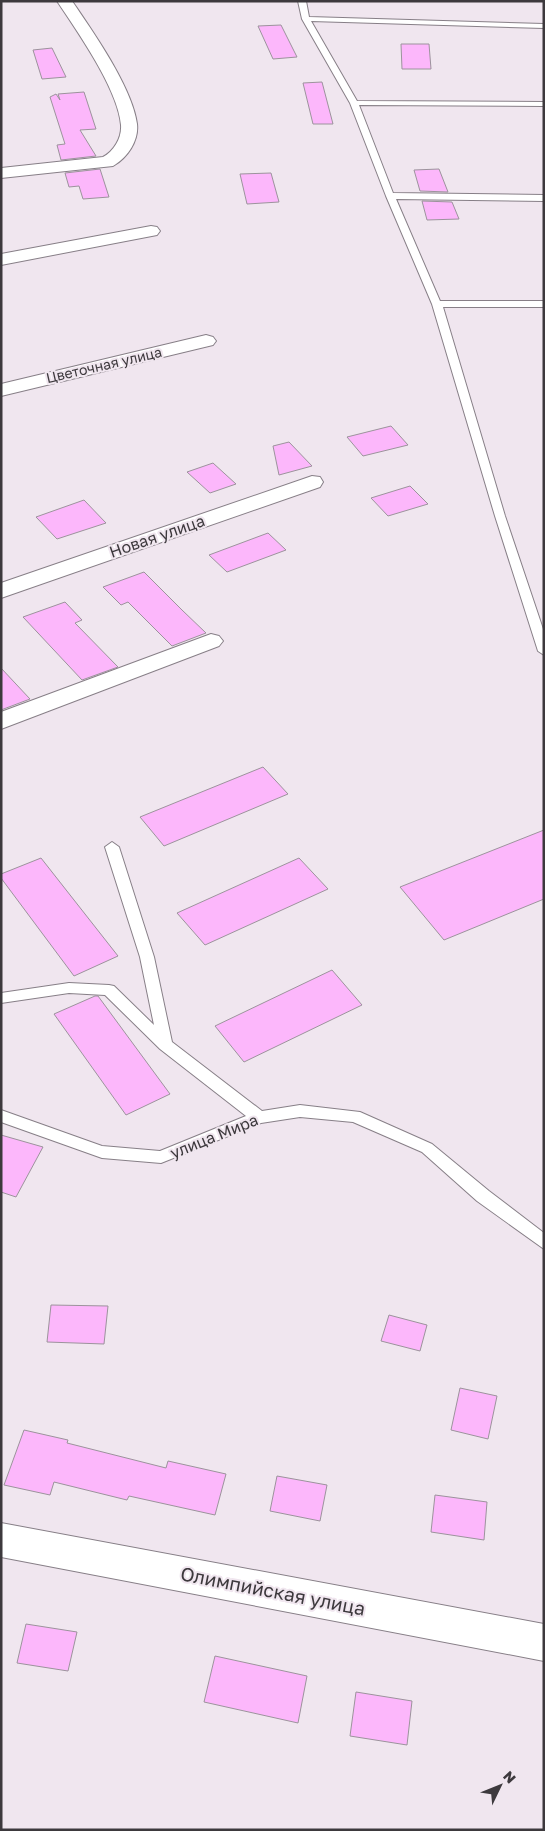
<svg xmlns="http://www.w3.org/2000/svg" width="545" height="1831" viewBox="0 0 545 1831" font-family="'Golos Text',sans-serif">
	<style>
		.building { fill: #fcb7fb; stroke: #9c939c }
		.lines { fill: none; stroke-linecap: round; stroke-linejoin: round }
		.lane-casing { stroke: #877f87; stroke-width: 2 }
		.street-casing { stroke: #877f87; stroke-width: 2 }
		.lane { fill: #fff; fill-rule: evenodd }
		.street { fill: #fff; fill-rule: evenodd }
		.labels { text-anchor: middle; stroke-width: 4; stroke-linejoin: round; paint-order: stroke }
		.far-street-label { font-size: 14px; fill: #3d393d; stroke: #f0e6ef }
		.street-label { font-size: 16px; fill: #3d393d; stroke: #f0e6ef }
		.near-street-label { font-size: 19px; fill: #3d393d; stroke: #f0e6ef }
	</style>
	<rect width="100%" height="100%" fill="#f0e6ef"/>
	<!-- building -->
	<path class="building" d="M281 25 297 57 273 59 258 26Z
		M401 44H429L431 69H402Z
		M52 48 66 77 42 79 33 50Z
		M322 82 333 124H313L303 83Z
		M84 92 96 129 80 130 96 156 61 160 57 145 65 144 50 97 56 94 60 100 58 94Z
		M100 169 109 197 83 199 79 186 69 187 65 173Z
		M439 169 448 192 420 191 414 170Z
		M271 173 279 202 247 204 240 174Z
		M422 201 452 202 459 219 427 220Z
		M391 426 408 445 363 456 347 437Z
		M289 442 312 466 279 475 273 446Z
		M213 463 236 484 210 493 187 472Z
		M410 486 428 504 388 516 371 498Z
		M84 500 106 523 57 539 36 517Z
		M268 533 286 550 227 572 209 555Z
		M144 572 182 610 206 633 172 646 128 602 121 605 103 587Z
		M65 602 82 620 75 623 118 667 82 680 23 617Z
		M1 668 30 699 1 710Z
		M263 767 288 794 164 846 140 817Z
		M544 830V899L444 940 400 887Z
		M41 858 118 956 74 976 1 878V874Z
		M299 858 328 889 205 945 177 913Z
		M332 970 362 1005 244 1062 215 1026Z
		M95 996H98L170 1094 126 1115 54 1014Z
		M1 1135 43 1147 16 1197 1 1192Z
		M51 1305 108 1306 104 1344 47 1342Z
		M389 1315 427 1325 420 1351 381 1341Z
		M460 1388 497 1396 488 1439 451 1430Z
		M24 1430 68 1440 67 1443 166 1468 168 1461 226 1474 215 1515 129 1496 127 1500 54 1482 50 1495 4 1485Z
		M277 1476 327 1485 320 1521 270 1511Z
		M435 1495 487 1502 484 1540 431 1532Z
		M26 1624 77 1632 68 1671 17 1663Z
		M215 1656 307 1676 298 1723 204 1702Z
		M356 1692 412 1701 407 1745 350 1736Z"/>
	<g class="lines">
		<!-- lane casing -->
		<g class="lane-casing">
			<path id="lane" d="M298 1H306L309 17 544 24V28L311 21 357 101 544 102V106L359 105 393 193 544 195V201L396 199 440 301H544V307H443L505 516 544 632V655L538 651 495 516 432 304 386 196 350 103 302 19Z
				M112 842 119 847 154 957 172 1042 262 1111 300 1105 360 1112 432 1144 489 1191 544 1233V1249L477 1201 422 1152 353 1122 300 1117 261 1123 161 1163 102 1158 1 1122V1110L102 1146 160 1151 246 1116 160 1049 105 995 69 993 1 1003V993L69 983 109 985 114 986 154 1025 140 957 105 847Z"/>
		</g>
		<!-- street casing -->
		<g class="street-casing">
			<path id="street" d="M57 1H72C93 32 132 87 137 124 139 141 127 158 113 166L1 178V168L103 157C114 151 122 138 121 125 118 89 77 31 57 1Z
				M151 226 157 227 160 231 157 235 1 265V254Z
				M206 335 213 337 216 341 213 345 1 396V384Z
				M312 476 320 477 323 482 320 487 1 598V583Z
				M211 634 219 636 223 641 219 646 1 729V712Z
				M1 1523 544 1624V1661L1 1557Z"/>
		</g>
		<!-- lane -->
		<use href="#lane" class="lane"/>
		<!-- street -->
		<use href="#street" class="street"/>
	</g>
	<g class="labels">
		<!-- far-street labels -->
		<g class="far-street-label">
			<text transform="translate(104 365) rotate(-13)" y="5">Цветочная улица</text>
		</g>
		<!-- street labels -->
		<g class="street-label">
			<text transform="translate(157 536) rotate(-19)" y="6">Новая улица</text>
			<text transform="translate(214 1136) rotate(-22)" y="6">улица Мира</text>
		</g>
		<!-- near-street labels -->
		<g class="near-street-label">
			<text transform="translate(273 1591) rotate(11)" y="7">Олимпийская улица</text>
		</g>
	</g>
	<!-- border -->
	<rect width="545" height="1831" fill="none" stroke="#3d393d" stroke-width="5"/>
	<!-- north arrow -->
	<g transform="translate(500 1786) rotate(47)" stroke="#f0e6ef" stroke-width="4" paint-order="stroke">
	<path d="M0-4L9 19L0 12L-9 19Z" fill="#3d393d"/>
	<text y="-8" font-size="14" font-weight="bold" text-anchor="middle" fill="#3d393d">N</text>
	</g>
</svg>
